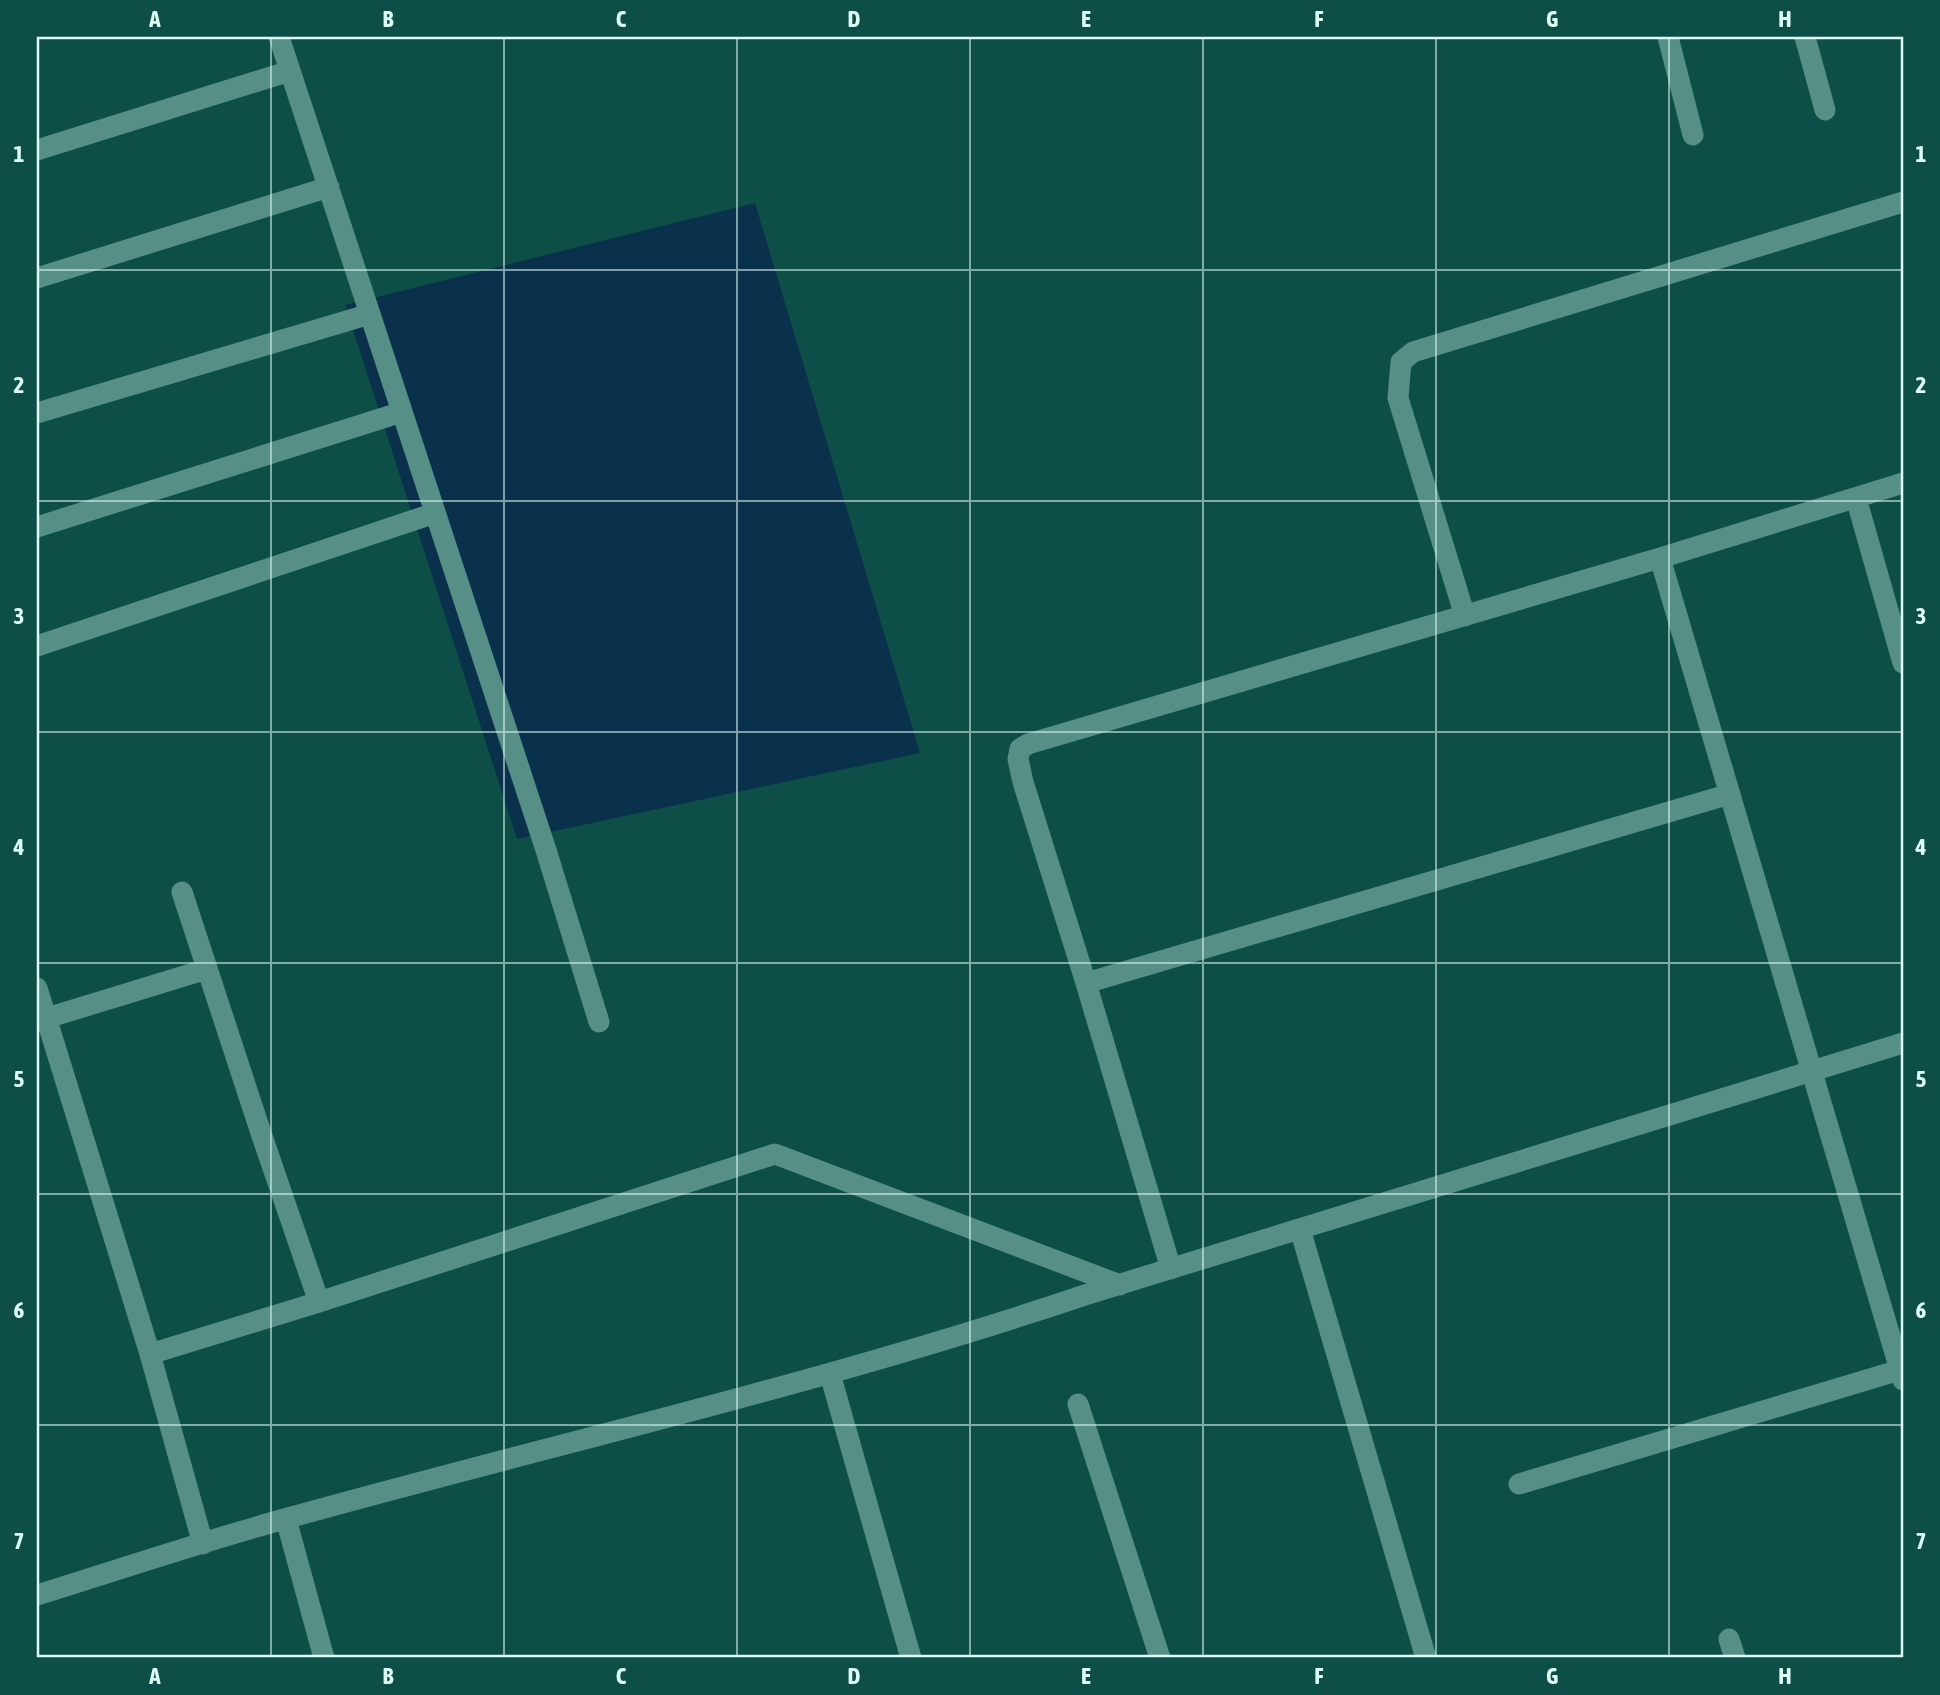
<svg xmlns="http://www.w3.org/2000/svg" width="1940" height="1695" viewBox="0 0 1940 1695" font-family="'Asap Condensed',sans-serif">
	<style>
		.water { fill: #09314b }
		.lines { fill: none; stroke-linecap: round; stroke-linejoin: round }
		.minor { stroke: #558f86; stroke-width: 21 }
		.grid { fill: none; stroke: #defcf6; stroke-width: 2; stroke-opacity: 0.55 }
		.neatline { fill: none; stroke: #defcf6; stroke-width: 2.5 }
		.grid-label { font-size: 23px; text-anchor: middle; font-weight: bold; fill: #defcf6 }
	</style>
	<rect width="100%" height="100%" fill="#0d4e46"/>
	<!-- water -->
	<path class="water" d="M755 203 920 753 517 839 345 305Z"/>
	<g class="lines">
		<!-- minor -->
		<path class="minor" d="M279 37 546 850 599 1022
			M1668 37 1693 135
			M1805 37 1825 110
			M37 150 290 71
			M37 278 329 187
			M37 413 370 314
			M1856 498 1903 663
			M37 527 402 412
			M1660 558 1903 1380
			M1465 616 1398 398 1401 362 1413 352 1903 202
			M37 646 435 513
			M182 892 262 1136 319 1302
			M1086 983 1730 794
			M37 988 150 1354 203 1544
			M37 1021 207 969
			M1300 1229 1426 1658
			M1171 1269 1086 983 1023 782 1018 759 1020 749 1028 744 1660 558 1903 483
			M150 1354 319 1302 775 1154 1120 1285
			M830 1374 911 1658
			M1078 1404 1160 1658
			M1519 1484 1903 1369
			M286 1519 324 1658
			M37 1595C121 1569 204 1541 288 1518 554 1444 824 1383 1085 1295L1903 1043
			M1729 1639 1735 1658"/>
	</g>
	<!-- grid -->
	<path class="grid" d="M271 37V1658M504 37V1658M737 37V1658M970 37V1658M1203 37V1658M1436 37V1658M1669 37V1658M37 270H1903M37 501H1903M37 732H1903M37 963H1903M37 1194H1903M37 1425H1903"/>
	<!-- border -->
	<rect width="1940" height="1695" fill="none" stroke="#0d4e46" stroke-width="77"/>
	<rect x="38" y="38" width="1864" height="1618" class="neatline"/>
	<g class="grid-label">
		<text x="155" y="27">A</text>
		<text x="388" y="27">B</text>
		<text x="621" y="27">C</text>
		<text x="854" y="27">D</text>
		<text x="1086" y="27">E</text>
		<text x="1319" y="27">F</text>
		<text x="1552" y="27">G</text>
		<text x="1785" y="27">H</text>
		<text x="19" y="162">1</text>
		<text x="1921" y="162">1</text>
		<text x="19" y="393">2</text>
		<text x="1921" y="393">2</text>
		<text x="19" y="624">3</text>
		<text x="1921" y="624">3</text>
		<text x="19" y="855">4</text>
		<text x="1921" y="855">4</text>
		<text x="19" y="1087">5</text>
		<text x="1921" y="1087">5</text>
		<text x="19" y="1318">6</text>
		<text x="1921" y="1318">6</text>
		<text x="19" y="1549">7</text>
		<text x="1921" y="1549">7</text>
		<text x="155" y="1684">A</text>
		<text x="388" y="1684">B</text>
		<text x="621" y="1684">C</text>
		<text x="854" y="1684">D</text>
		<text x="1086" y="1684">E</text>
		<text x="1319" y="1684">F</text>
		<text x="1552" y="1684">G</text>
		<text x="1785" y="1684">H</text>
	</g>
</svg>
